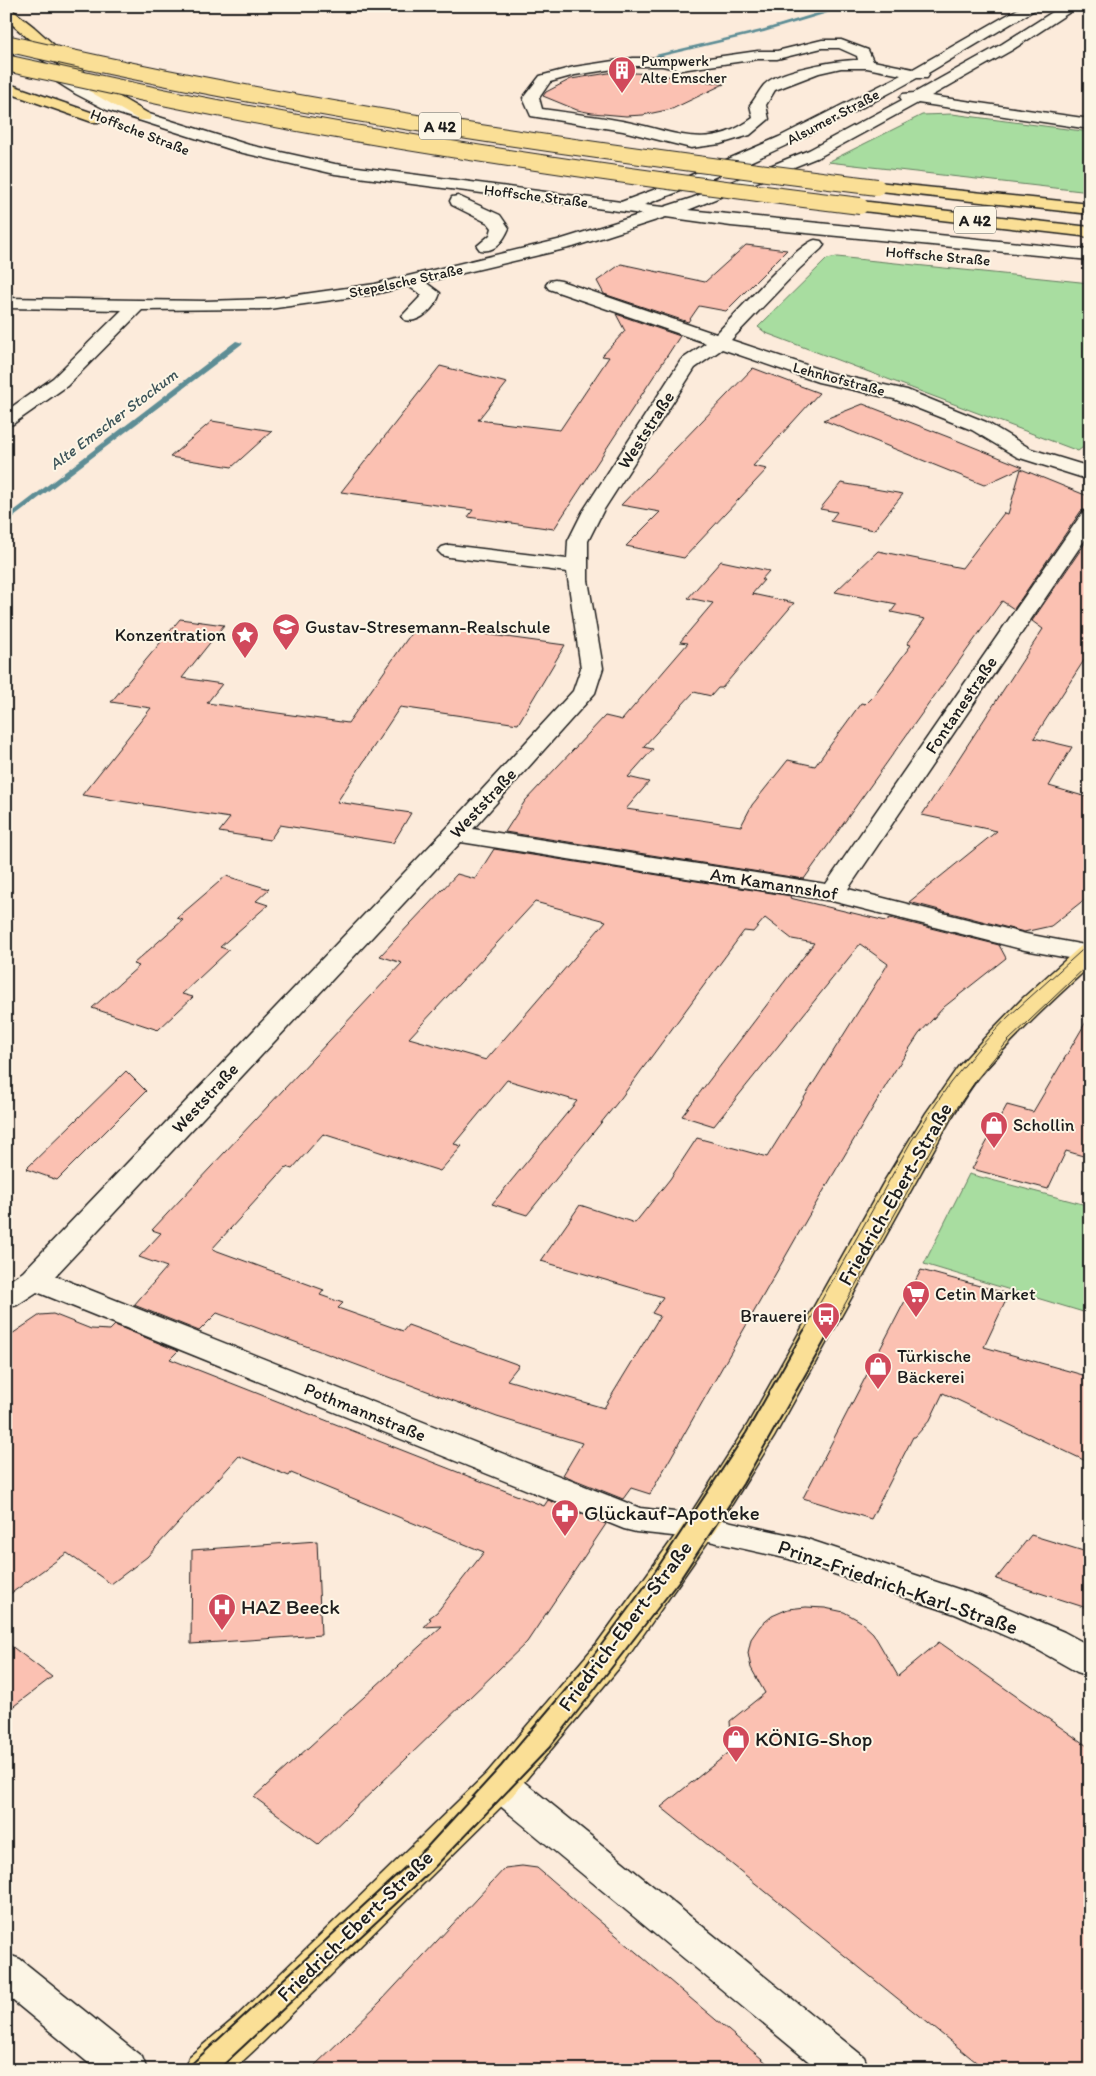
<svg xmlns="http://www.w3.org/2000/svg" width="1096" height="2076" viewBox="0 0 1096 2076" font-family="Itim,sans-serif">
	<style>
		.green { fill: #a8dda0; stroke: #627c5e }
		.lines { fill: none; stroke-linecap: round; stroke-linejoin: round }
		.stream { fill: #5d8d95; fill-rule: evenodd }
		.building { fill: #fbc1b2; stroke: #1c1c1c; fill-rule: evenodd }
		.minor-casing { stroke: #1c1c1c; stroke-width: 3 }
		.major-casing { stroke: #1c1c1c; stroke-width: 3 }
		.highway-casing { stroke: #1c1c1c; stroke-width: 3 }
		.minor { fill: #fcf5e5; fill-rule: evenodd }
		.major { fill: #fadf96; fill-rule: evenodd }
		.highway { fill: #fadf96; fill-rule: evenodd }
		.tram-far1 { stroke: #1c1c1c; stroke-width: 1 }
		.tram { stroke: #1c1c1c; stroke-width: 2 }
		.highway-bridge-casing { stroke: #1c1c1c; stroke-width: 18; stroke-linecap: butt }
		.highway-bridge { stroke: #fadf96; stroke-width: 16 }
		.labels { text-anchor: middle; stroke-width: 4; stroke-linejoin: round; paint-order: stroke }
		.far-poi-label { font-size: 15px; fill: #1c1c1c; stroke: #fcf5e5; text-anchor: start }
		.far-street-label { font-size: 15px; fill: #1c1c1c; stroke: #fcf5e5 }
		.shield { fill: #fcf5e5; stroke: #5f5d58; stroke-width: 1 }
		.shield-label { font-size: 16px; font-weight: bold; fill: #1c1c1c }
		.far-water-label { font-size: 16px; font-style: italic; fill: #3d5459; stroke: #fcf5e5 }
		.street-label { font-size: 18px; fill: #1c1c1c; stroke: #fcf5e5 }
		.poi-label { font-size: 18px; fill: #1c1c1c; stroke: #fcf5e5; text-anchor: start }
		.near-street-label { font-size: 21px; fill: #1c1c1c; stroke: #fcf5e5 }
		.near-poi-label { font-size: 21px; fill: #1c1c1c; stroke: #fcf5e5; text-anchor: start }
	</style>
	<rect width="100%" height="100%" fill="#fcebdb"/>
	<filter id="ink" filterUnits="userSpaceOnUse"><feTurbulence type="fractalNoise" baseFrequency=".02" numOctaves="2"/><feDisplacementMap in="SourceGraphic" scale="10" xChannelSelector="R" yChannelSelector="G"/><feConvolveMatrix kernelMatrix="1 2 1 2 8 2 1 2 1" color-interpolation-filters="sRGB"/></filter>
	<g filter="url(#ink)">
		<!-- green -->
		<path class="green" d="M952 114 1090 132V192L828 162 922 115Z
			M837 257 1090 283V442L1078 451 766 333 758 327 827 259Z
			M969 1174 1090 1206V1314L924 1264Z"/>
		<g class="lines">
			<!-- stream -->
			<path class="stream" d="M841 6H851L764 32 658 57 655 55 761 30Z
				M236 341 243 343 6 523V517Z"/>
		</g>
		<!-- building -->
		<path class="building" d="M615 72 653 74 724 84 672 109 643 115 626 116 592 113 577 110 543 96 546 92 571 79Z
			M746 245 787 250 726 311 699 306 688 322 604 294 597 281 621 264 705 282Z
			M616 314 680 336 554 529 468 517 473 510 341 492 440 366 507 383 478 420 560 430 609 357 602 356 625 331Z
			M753 368 819 393 753 466 767 469 684 558 626 546 660 512 621 505Z
			M863 404 956 440 1023 467 984 485 823 420Z
			M212 421 272 431 232 467 170 457Z
			M1021 469 1090 497V508L1081 511 1014 609 1002 601 804 879 505 832 525 801 605 716 622 720 688 643 680 642 713 603 688 598 721 561 769 571 761 580H764L752 594 794 603 722 688H718L711 696 694 692 643 747 653 749 628 777 649 782 626 809 741 826 752 805 788 760 815 766 861 703 865 704 874 695 911 645 907 644 925 619 891 612 897 604 835 592 878 551 962 568 1004 513 1008 514Z
			M841 483 903 494 874 530 830 521 837 512 820 509Z
			M1090 536V651L1034 738 1072 747 1049 786 1090 798V895L1051 926 1024 932 909 902 997 831 922 815 1043 629 1032 621Z
			M180 619 224 625 182 678 222 684 207 703 348 723 417 625 565 645 518 724 400 707 337 802 411 813 393 843 280 825 270 840 219 832 230 818 82 795 151 708 111 702Z
			M494 849 791 896 790 898 886 921 890 918 999 945 1006 958 944 1007 919 1034 894 1072 808 1217 650 1494 631 1488 623 1499 563 1475 582 1443 497 1417 217 1313 199 1331 134 1305 167 1267 139 1257 161 1233 152 1230 402 963 380 956 457 874 475 879ZM535 902 606 921 486 1060 409 1038ZM765 918 792 939 814 943 682 1116 714 1126 860 944 888 964 767 1157 697 1138 670 1179 635 1223 580 1205 541 1261 663 1297 652 1313 660 1316 604 1408 507 1380 519 1365 408 1325 403 1331 338 1308 343 1303 320 1295 324 1290 212 1249 286 1167 292 1169 323 1134 440 1171 462 1146 454 1144 507 1080 577 1101 492 1204 527 1215 621 1098 744 931 753 932Z
			M226 876 269 889 256 901 268 905 220 947 229 950 182 994 193 997 158 1030 92 1008 139 966 133 964 183 920 177 918Z
			M1090 1015V1158L1066 1151 1048 1189 972 1169 1007 1105 1033 1112Z
			M126 1071 146 1091 57 1180 26 1169Z
			M921 1270 1009 1294 984 1347 1090 1377V1463L943 1393 930 1420 915 1437H913L871 1519 803 1498Z
			M53 1314 91 1329 110 1330 115 1325 178 1351 170 1359 544 1506 548 1500 606 1524 527 1642 318 1844 254 1797 442 1626 424 1627 431 1619 429 1618 437 1612 484 1552 291 1473 289 1476 239 1456 147 1557 111 1584 67 1553 6 1597V1338L40 1315Z
			M1031 1535 1090 1553V1609L996 1579Z
			M317 1541 321 1635 191 1644 192 1550Z
			M806 1607 825 1608 844 1612 860 1621 873 1633 898 1676 939 1642 1090 1748V2070H986L661 1807 732 1750 730 1721 765 1693 751 1668 748 1653 751 1639 760 1626 772 1616 788 1609Z
			M6 1642 52 1677 6 1712Z
			M522 1866 537 1868 775 2070H310L382 2000 505 1868Z"/>
		<g class="lines">
			<!-- minor casing -->
			<g class="minor-casing">
				<path id="minor" d="M1023 6H1041L928 73 929 75 927 78H917C829 127 739 170 644 205L664 207 692 198 809 150 902 100 900 97 903 94 914 93 1002 44 1062 6H1079L1012 50 931 96 1090 119V129L918 103 821 156 688 210 1090 250V260L731 226 666 217 573 247 425 282 440 293C436 307 420 324 405 320L402 316 422 295 408 286 375 294 269 309 142 310 67 386 13 424 6 426V411L53 378 122 310 6 308V298L205 301 269 299 375 284 562 239 642 214 335 174 239 152 107 110 76 94 6 50V40L86 88 117 104 249 145 335 164 621 202 675 182 779 137 901 75 867 68H841L819 73 775 90 766 105 769 119 750 135 720 144 691 148 623 131 531 116 523 98 540 76 574 67 633 58H662L681 62 758 51H777L822 40H841L868 50 873 61 913 69ZM822 48H839L857 56 858 60C837 60 778 70 764 85 759 91 755 99 750 105L753 118C706 153 672 130 622 121 596 116 569 113 542 109L539 98 550 82 575 75 633 66H662L681 70 758 59H777Z
					M458 196 500 215 509 228C504 240 495 253 480 250L477 246 490 235 492 228 488 223 452 205 450 201 452 197Z
					M815 240 821 241 824 245 821 249 799 269 731 340 830 373 907 390 986 422 1031 449 1090 467V480L1017 457 972 430 894 399 818 382 722 349 695 368 603 511 588 541V580L603 668 595 693 473 829 826 884 1083 512 1090 510V532L848 889 1026 934 1090 946V962L1025 950 832 901 461 842 55 1276 640 1508 700 1515 804 1538 979 1596 1064 1632 1090 1646V1676L1077 1672 1038 1650 955 1614 789 1559 700 1539 636 1532 624 1529 37 1292 17 1305 6 1308V1283L23 1272 446 829 573 691 581 668 567 572 449 557 442 555 438 551 442 547 449 545 567 559 568 541 583 511 681 360 706 343 549 289 546 285 549 281 555 280 561 281 716 334C733 317 797 244 815 240Z
					M500 1769 513 1773 864 2057 869 2070H819L487 1795 481 1784 487 1773Z
					M6 1954 20 1959 142 2057 147 2070H97L6 1995Z"/>
			</g>
			<!-- major casing -->
			<g class="major-casing">
				<path id="major" d="M1090 944V966C1051 1002 1012 1038 978 1078 968 1091 959 1106 950 1120L774 1437 712 1536 624 1662 513 1795 263 2042 233 2070H184L189 2057 235 2018 487 1773 598 1642 688 1518 748 1424 885 1180 926 1113 958 1067 991 1031 1024 997 1081 946Z"/>
			</g>
			<!-- highway casing -->
			<g class="highway-casing">
				<path id="highway" d="M6 8 11 9 34 27 99 85 149 114 152 117 149 120H139L89 91 6 19Z
					M6 83 102 116 105 119 102 122H92L6 92Z
					M877 182 1090 204V214L871 190 869 187 871 184Z
					M860 201 1090 227V237L854 210 852 206 854 202Z"/>
			</g>
			<!-- minor -->
			<use href="#minor" class="minor"/>
			<!-- major -->
			<use href="#major" class="major"/>
			<!-- highway -->
			<use href="#highway" class="highway"/>
			<!-- tram-far1 -->
			<path class="tram-far1" d="M804 1331 912 1140 950 1083 978 1049 1008 1017 1090 943
				M830 1331 941 1131 977 1079 1008 1041 1090 963"/>
			<!-- tram -->
			<path class="tram" d="M185 2070 426 1848 501 1766 584 1668 648 1582 746 1433 804 1330
				M218 2070 431 1871 550 1747 679 1581 743 1484 831 1330"/>
			<!-- highway-bridge casing -->
			<g class="highway-bridge-casing">
				<path id="highway-bridge" d="M6 43C292 110 586 151 877 187
					M6 63C71 77 136 92 202 105 420 148 640 179 860 206"/>
			</g>
			<!-- highway-bridge -->
			<use href="#highway-bridge" class="highway-bridge"/>
		</g>
	</g>
	<!-- icons -->
	<defs>
		<g id="building-pin" transform="scale(1.4375)"><path d="M0 17L-7.5 6A9.5 9.5 0 1 1 7.5 6Z" fill="#d1495b" stroke="#fcf5e5"/><path d="M-4-6H4V6H1V3H-1V6H-4ZM-2.5-4.3h1.7v1.8h-1.7ZM.8-4.3h1.7v1.8H.8ZM-2.5-1h1.7V.8h-1.7ZM.8-1h1.7V.8H.8Z" fill="#fff"/></g>
		<g id="school-pin" transform="scale(1.4375)"><path d="M0 17L-7.5 6A9.5 9.5 0 1 1 7.5 6Z" fill="#d1495b" stroke="#fcf5e5"/><path d="M0-5L7-2L0 1L-7-2ZM-4 1L0 2.5L4 1V4Q0 6-4 4Z" fill="#fff"/></g>
		<g id="sight-pin" transform="scale(1.4375)"><path d="M0 17L-7.5 6A9.5 9.5 0 1 1 7.5 6Z" fill="#d1495b" stroke="#fcf5e5"/><path d="M0-6L1.8-2.2L6-1.7L2.9 1.2L3.7 5.4L0 3.3L-3.7 5.4L-2.9 1.2L-6-1.7L-1.8-2.2Z" fill="#fff"/></g>
		<g id="shop-pin" transform="scale(1.4375)"><path d="M0 17L-7.5 6A9.5 9.5 0 1 1 7.5 6Z" fill="#d1495b" stroke="#fcf5e5"/><path d="M-5-2.5h2.3a2.7 3.5 0 0 1 5.4 0H5L5.5 6h-11ZM-1.5-2.5h3a1.5 2.3 0 0 0-3 0Z" fill="#fff"/></g>
		<g id="supermarket-pin" transform="scale(1.4375)"><path d="M0 17L-7.5 6A9.5 9.5 0 1 1 7.5 6Z" fill="#d1495b" stroke="#fcf5e5"/><path d="M-6-5.5h2.5l.6 2H6L4.5 2H-2.5L-4.4-4H-6ZM-1.5 3.2a1.3 1.3 0 1 0 .1 0ZM3 3.2a1.3 1.3 0 1 0 .1 0Z" fill="#fff"/></g>
		<g id="bus-pin" transform="scale(1.4375)"><path d="M0 17L-7.5 6A9.5 9.5 0 1 1 7.5 6Z" fill="#d1495b" stroke="#fcf5e5"/><path d="M-5-6H5V4H4V6H2V4H-2V6H-4V4H-5ZM-3.5-4V0h7V-4ZM-3.5 1.2v1.5H-2V1.2ZM2 1.2v1.5H3.5V1.2Z" fill="#fff"/></g>
		<g id="pharmacy-pin" transform="scale(1.4375)"><path d="M0 17L-7.5 6A9.5 9.5 0 1 1 7.5 6Z" fill="#d1495b" stroke="#fcf5e5"/><path d="M-2-6h4v4h4v4h-4v4h-4v-4h-4v-4h4Z" fill="#fff"/></g>
		<g id="hospital-pin" transform="scale(1.4375)"><path d="M0 17L-7.5 6A9.5 9.5 0 1 1 7.5 6Z" fill="#d1495b" stroke="#fcf5e5"/><path d="M-5-5h3v3.5h4V-5h3V5h-3V1.5h-4V5h-3Z" fill="#fff"/></g>
	</defs>
	<g fill-rule="evenodd">
		<use href="#building-pin" x="622" y="70"/>
		<use href="#school-pin" x="286" y="627"/>
		<use href="#sight-pin" x="245" y="635"/>
		<use href="#shop-pin" x="994" y="1125"/>
		<use href="#supermarket-pin" x="916" y="1294"/>
		<use href="#bus-pin" x="826" y="1316"/>
		<use href="#shop-pin" x="878" y="1366"/>
		<use href="#pharmacy-pin" x="565" y="1513"/>
		<use href="#hospital-pin" x="222" y="1607"/>
		<use href="#shop-pin" x="736" y="1739"/>
	</g>
	<g class="labels">
		<!-- far-poi labels -->
		<g class="far-poi-label">
			<text x="641" y="66">Pumpwerk<tspan x="641" dy="17">Alte Emscher</tspan></text>
		</g>
		<!-- far-street labels -->
		<g class="far-street-label">
			<text transform="translate(833 117) rotate(-28)" y="5">Alsumer Straße</text>
			<text transform="translate(140 132) rotate(21)" y="5">Hoffsche Straße</text>
			<text transform="translate(536 196) rotate(7)" y="5">Hoffsche Straße</text>
			<text transform="translate(938 256) rotate(5)" y="5">Hoffsche Straße</text>
			<text transform="translate(406 281) rotate(-12)" y="5">Stepelsche Straße</text>
			<text transform="translate(839 379) rotate(15)" y="5">Lehnhofstraße</text>
		</g>
		<!-- shield labels -->
		<g class="shield">
			<rect x="419" y="112.5" width="42" height="27" rx="4"/>
			<rect x="954" y="206.5" width="42" height="27" rx="4"/>
		</g>
		<g class="shield-label">
			<text x="440" y="132">A 42</text>
			<text x="975" y="226">A 42</text>
		</g>
		<!-- far-water labels -->
		<g class="far-water-label">
			<text transform="translate(113 419) rotate(-37)" y="6">Alte Emscher Stockum</text>
		</g>
		<!-- street labels -->
		<g class="street-label">
			<text transform="translate(646 430) rotate(-57)" y="6">Weststraße</text>
			<text transform="translate(961 705) rotate(-56)" y="6">Fontanestraße</text>
			<text transform="translate(483 803) rotate(-47)" y="6">Weststraße</text>
			<text transform="translate(774 884) rotate(9)" y="6">Am Kamannshof</text>
			<text transform="translate(205 1098) rotate(-47)" y="6">Weststraße</text>
			<text transform="translate(365 1412) rotate(22)" y="6">Pothmannstraße</text>
		</g>
		<!-- poi labels -->
		<g class="poi-label">
			<text x="305" y="633">Gustav-Stresemann-Realschule</text>
			<text x="226" y="641" text-anchor="end">Konzentration</text>
			<text x="1013" y="1131">Schollin</text>
			<text x="935" y="1300">Cetin Market</text>
			<text x="807" y="1322" text-anchor="end">Brauerei</text>
			<text x="897" y="1362">Türkische<tspan x="897" dy="21">Bäckerei</tspan></text>
		</g>
		<!-- near-street labels -->
		<g class="near-street-label">
			<text transform="translate(895 1194) rotate(-60)" y="7">Friedrich-Ebert-Straße</text>
			<text transform="translate(898 1587) rotate(19)" y="7">Prinz-Friedrich-Karl-Straße</text>
			<text transform="translate(625 1626) rotate(-53)" y="7">Friedrich-Ebert-Straße</text>
			<text transform="translate(355 1926) rotate(-44)" y="7">Friedrich-Ebert-Straße</text>
		</g>
		<!-- near-poi labels -->
		<g class="near-poi-label">
			<text x="584" y="1520">Glückauf-Apotheke</text>
			<text x="241" y="1614">HAZ Beeck</text>
			<text x="755" y="1746">KÖNIG-Shop</text>
		</g>
	</g>
	<!-- margin -->
	<rect width="1096" height="2076" fill="none" stroke="#fcf5e5" stroke-width="25"/>
	<rect x="12" y="12" width="1071" height="2051" fill="none" stroke="#1c1c1c" stroke-width="2" filter="url(#ink)"/>
</svg>
